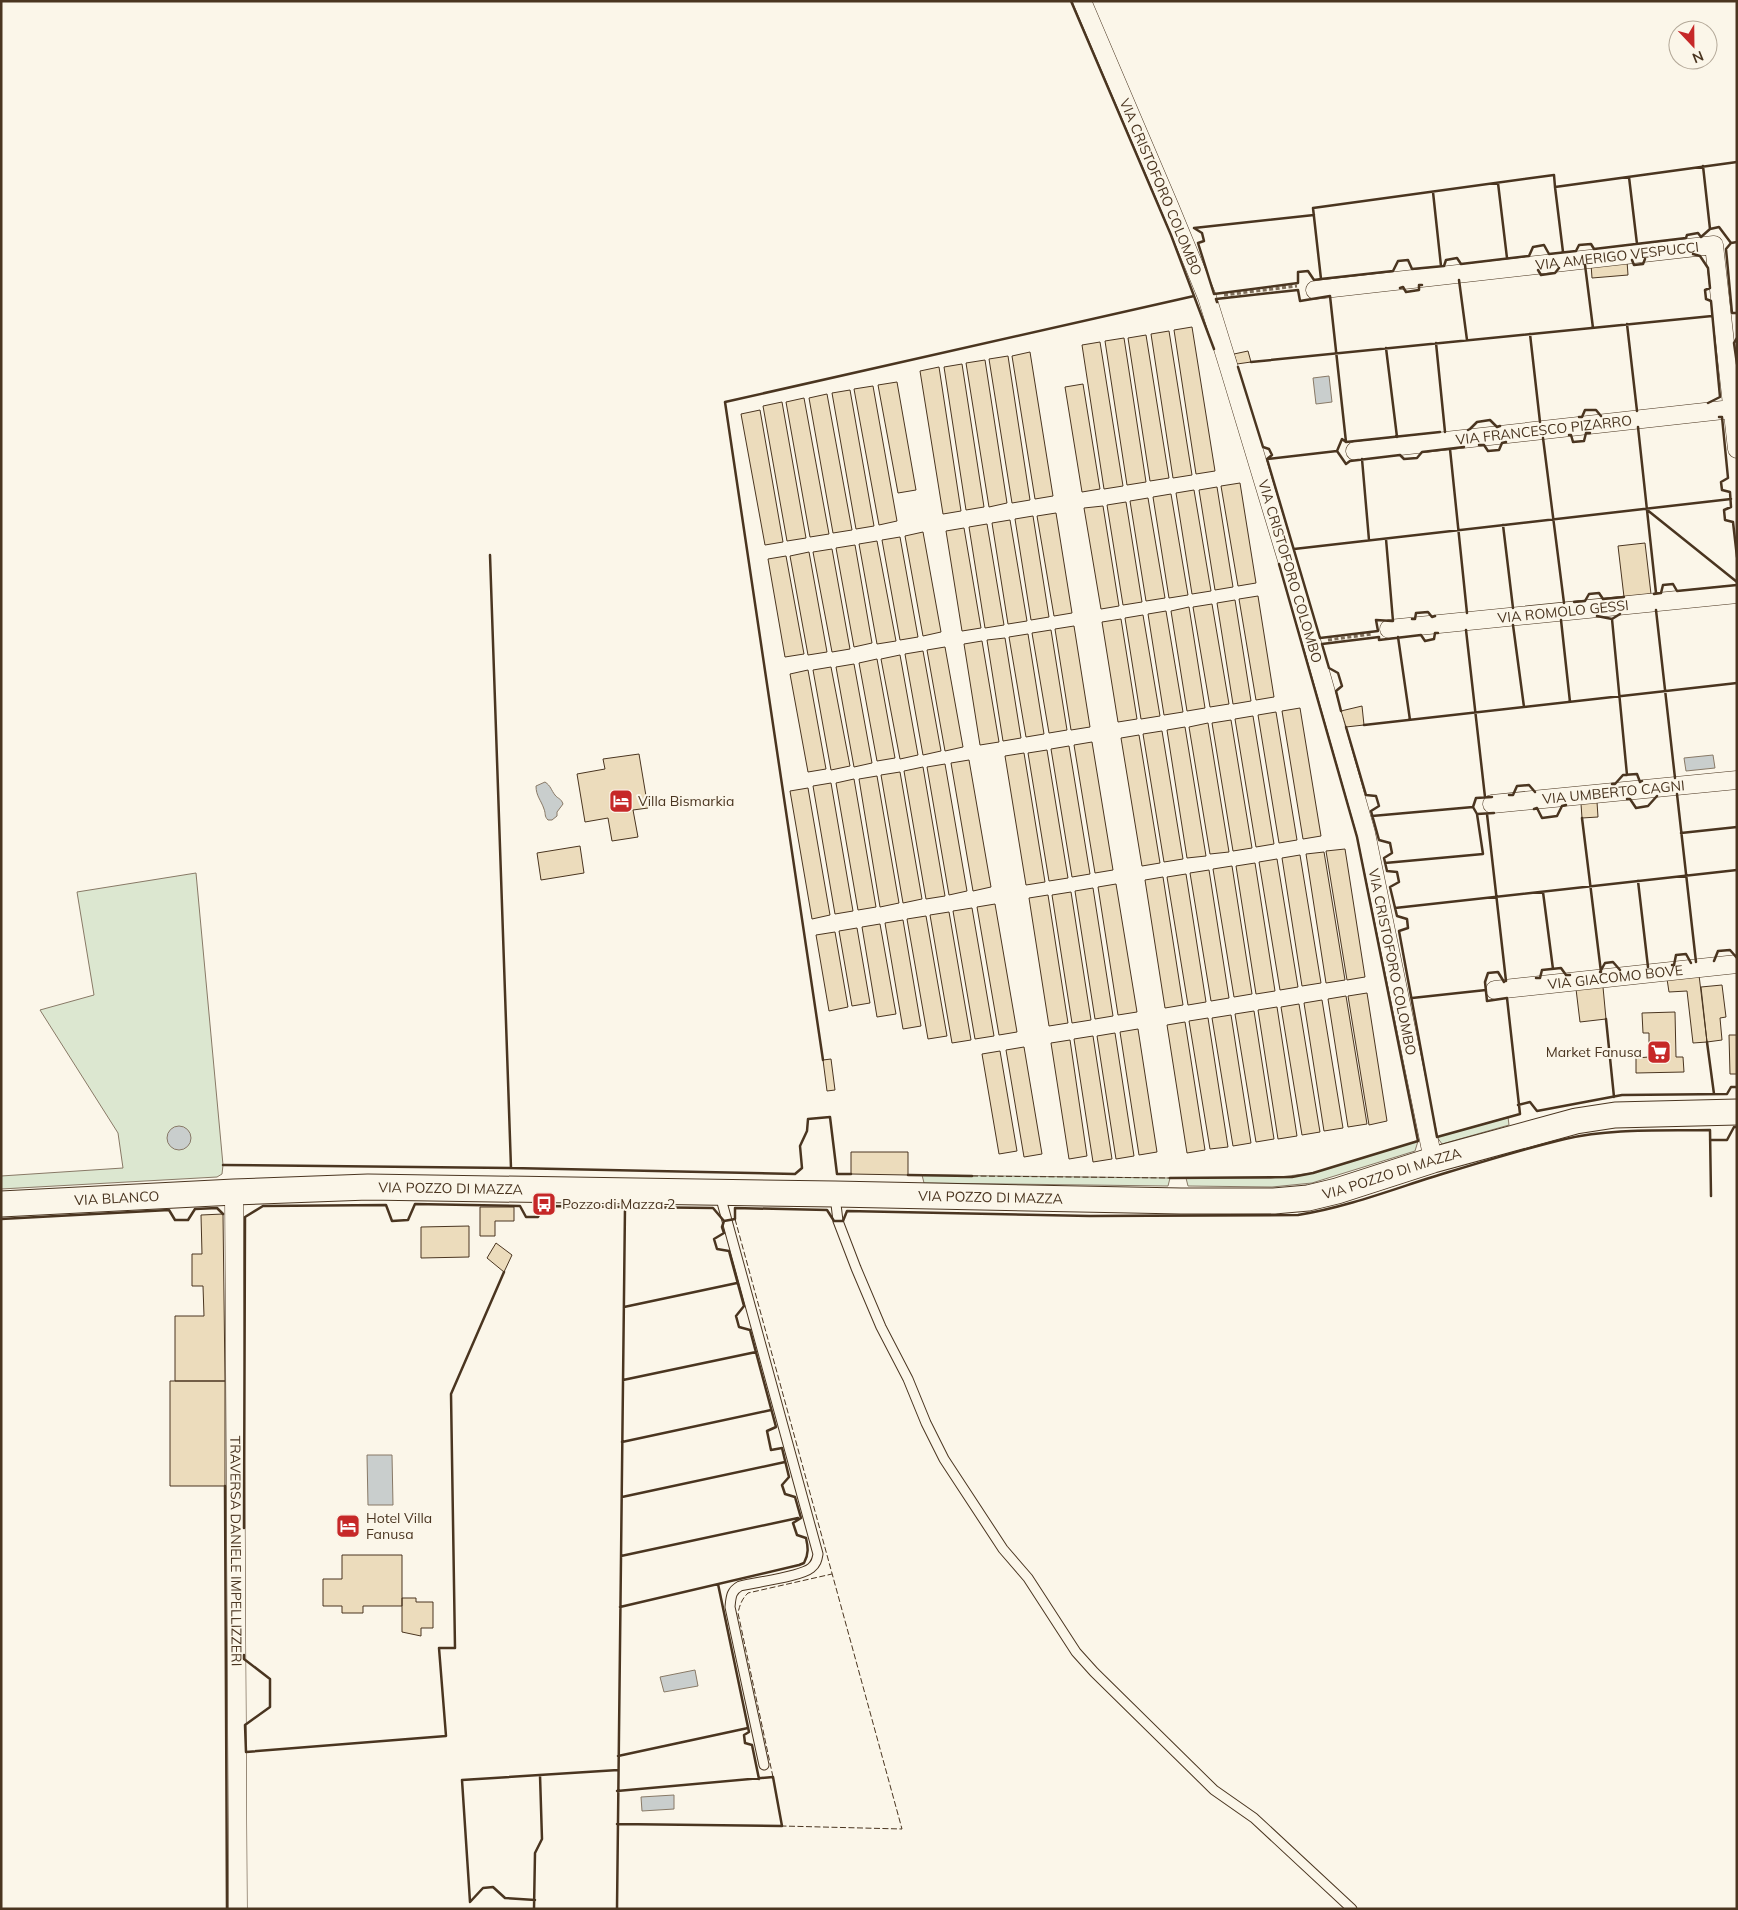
<svg xmlns="http://www.w3.org/2000/svg" width="1738" height="1910" viewBox="0 0 1738 1910" font-family="Mulish,sans-serif">
	<style>
		.green { fill: #dce7d0; stroke: #887966 }
		.water { fill: #c9cecd; stroke: #887966 }
		.building { fill: #ecdcbc; stroke: #4a3520 }
		.lines { fill: none; stroke-linecap: round; stroke-linejoin: round }
		.lane-casing { stroke: #4a3520; stroke-width: 11 }
		.street-casing { stroke: #4a3520; stroke-width: 19 }
		.secondary-casing { stroke: #4a3520; stroke-width: 27 }
		.path { stroke: #7f6f5c; stroke-width: 3; stroke-dasharray: 4 2.5; stroke-linecap: butt }
		.lane { stroke: #fbf6e9; stroke-width: 9 }
		.street { stroke: #fbf6e9; stroke-width: 18 }
		.secondary { stroke: #fbf6e9; stroke-width: 25 }
		.fence { stroke: #4a3520; stroke-width: 1; stroke-dasharray: 6 2.5; stroke-linecap: butt }
		.wall { stroke: #4a3520; stroke-width: 2.5 }
		.labels { text-anchor: middle; stroke-width: 4; stroke-linejoin: round; paint-order: stroke }
		.street-label { font-size: 14px; fill: #4a3520; stroke: #fbf6e9 }
		.poi-label { font-size: 14px; fill: #4a3520; stroke: #fbf6e9; text-anchor: start }
	</style>
	<rect width="100%" height="100%" fill="#fbf6e9"/>
	<!-- green -->
	<path class="green" d="M196 873 223 1165 222 1174 217 1177 1 1189V1176L123 1168 118 1133 40 1010 94 995 77 892Z
		M1508 1117 1509 1125 1442 1144 1437 1137Z
		M1418 1141 1415 1151 1312 1183 1272 1187 1188 1186 1186 1178H1271L1313 1173Z
		M922 1175 1170 1178 1168 1186 924 1183Z"/>
	<!-- water -->
	<path class="water" d="M1329 376 1332 402 1316 404 1313 378Z
		M1713 755 1715 768 1686 771 1684 758Z
		M545 782C551 786 551 790 555 795 558 799 561 798 563 804L557 812V816L552 820H548C544 816 546 814 544 809 541 800 536 796 536 786Z
		M167 1138a12 12 0 1 1 24 0a12 12 0 1 1-24 0Z
		M367 1455H392L393 1505H368Z
		M695 1670 698 1686 664 1692 660 1677Z
		M674 1795V1809L642 1811 641 1797Z"/>
	<!-- building -->
	<path class="building" d="M1627 261 1628 275 1592 278 1591 264Z
		M1192 327 1215 471 1196 474 1174 330Z
		M1169 331 1192 475 1173 478 1151 334Z
		M1146 335 1169 478 1150 481 1128 338Z
		M1124 338 1146 482 1127 485 1105 341Z
		M1100 342 1123 486 1104 489 1082 345Z
		M1248 351 1251 362 1237 364 1234 354Z
		M1030 352 1053 496 1035 499 1012 356Z
		M1008 356 1030 500 1012 503 989 359Z
		M985 360 1007 503 989 507 966 363Z
		M962 364 984 507 966 510 944 367Z
		M939 367 961 511 943 514 920 371Z
		M897 382 916 490 898 493 878 385Z
		M1083 384 1100 489 1082 492 1065 387Z
		M873 386 897 521 879 525 854 389Z
		M850 390 874 526 856 529 832 393Z
		M827 394 852 530 833 533 809 398Z
		M804 398 829 534 810 537 786 402Z
		M782 402 806 538 787 541 763 406Z
		M760 410 783 542 765 545 741 414Z
		M1240 483 1256 583 1238 586 1221 486Z
		M1217 487 1233 587 1215 590 1199 490Z
		M1194 490 1211 591 1192 594 1176 493Z
		M1171 494 1188 595 1169 598 1153 497Z
		M1148 498 1165 598 1146 601 1130 501Z
		M1126 502 1142 602 1123 605 1107 505Z
		M1103 506 1119 606 1101 609 1084 508Z
		M1056 513 1072 613 1054 616 1037 516Z
		M1033 516 1049 617 1031 620 1015 519Z
		M1010 520 1027 621 1008 624 992 523Z
		M987 524 1004 625 985 628 969 527Z
		M964 528 981 628 962 631 946 531Z
		M923 532 941 632 923 636 905 536Z
		M900 537 918 637 900 640 882 540Z
		M877 541 896 641 877 644 859 544Z
		M1645 543 1651 594 1624 597 1618 546Z
		M855 545 872 643 854 647 836 548Z
		M832 549 850 649 832 652 813 552Z
		M809 552 827 652 808 655 790 556Z
		M786 556 804 654 785 657 768 559Z
		M1258 596 1274 697 1256 700 1239 599Z
		M1235 600 1251 701 1233 704 1217 603Z
		M1212 604 1229 704 1210 707 1193 607Z
		M1189 607 1205 708 1187 711 1171 611Z
		M1166 611 1183 712 1164 715 1148 614Z
		M1143 615 1160 716 1141 719 1125 618Z
		M1121 619 1137 719 1118 722 1102 622Z
		M1074 626 1090 727 1071 730 1055 629Z
		M1051 630 1067 730 1049 733 1032 633Z
		M1028 634 1044 734 1026 737 1009 637Z
		M1005 638 1021 738 1003 741 987 640Z
		M982 641 999 742 980 745 964 644Z
		M945 647 963 747 945 751 927 650Z
		M923 651 941 751 923 755 905 654Z
		M900 655 918 755 900 759 881 659Z
		M877 659 895 758 877 761 859 663Z
		M854 664 872 763 854 767 836 667Z
		M831 667 850 766 831 770 813 670Z
		M808 670 826 769 808 772 790 674Z
		M1362 706 1364 725 1346 727 1341 711Z
		M1300 708 1321 836 1303 839 1282 711Z
		M1276 712 1297 840 1279 843 1258 715Z
		M1253 716 1274 844 1256 847 1235 719Z
		M1231 720 1252 848 1233 851 1212 723Z
		M1208 723 1229 852 1210 854 1189 727Z
		M1185 727 1206 856 1187 858 1167 730Z
		M1162 731 1183 859 1164 862 1143 734Z
		M1139 735 1160 863 1142 866 1121 738Z
		M1092 742 1113 870 1095 873 1074 745Z
		M1069 746 1090 874 1072 877 1051 749Z
		M1047 750 1068 878 1049 881 1028 753Z
		M1024 753 1045 882 1026 885 1005 756Z
		M639 754 648 808 633 810 638 837 612 841 608 818 585 822 577 774 605 769 603 759Z
		M969 760 991 887 973 891 951 763Z
		M945 764 967 891 949 895 927 767Z
		M923 767 945 896 926 899 904 771Z
		M900 772 922 899 903 903 881 775Z
		M877 776 899 903 880 907 859 779Z
		M854 779 876 907 858 910 836 783Z
		M831 783 853 911 835 914 813 786Z
		M808 788 830 915 812 919 790 791Z
		M1597 802 1598 817 1582 818 1581 804Z
		M580 846 584 873 541 880 537 853Z
		M1345 849 1365 977 1347 980 1326 851Z
		M1324 852 1345 980 1326 983 1306 854Z
		M1300 855 1321 983 1302 986 1282 858Z
		M1277 859 1298 987 1280 990 1259 862Z
		M1255 863 1275 991 1256 994 1236 866Z
		M1232 866 1252 994 1234 997 1213 869Z
		M1209 870 1229 998 1211 1001 1190 873Z
		M1186 874 1206 1002 1188 1005 1167 877Z
		M1163 877 1183 1005 1165 1008 1145 880Z
		M1116 884 1137 1012 1118 1015 1098 887Z
		M1093 888 1113 1016 1095 1019 1075 891Z
		M1071 892 1091 1020 1072 1023 1052 895Z
		M1048 895 1068 1023 1049 1026 1029 898Z
		M995 904 1017 1032 999 1035 977 907Z
		M972 908 994 1036 975 1039 953 911Z
		M949 912 971 1040 952 1043 930 915Z
		M926 916 947 1036 928 1039 907 919Z
		M903 920 921 1026 903 1029 885 923Z
		M880 924 896 1014 877 1017 862 927Z
		M857 928 870 1003 852 1006 839 931Z
		M835 932 848 1007 829 1011 816 935Z
		M1699 975 1707 1042 1693 1043 1687 991 1669 992 1667 979Z
		M1722 985 1726 1017 1720 1018 1722 1040 1707 1042 1701 987Z
		M1603 987 1606 1019 1580 1022 1576 989Z
		M1367 993 1387 1121 1369 1125 1348 996Z
		M1346 996 1367 1124 1348 1127 1328 999Z
		M1322 1000 1343 1128 1324 1131 1304 1003Z
		M1299 1004 1320 1132 1302 1135 1281 1007Z
		M1277 1007 1297 1136 1278 1139 1258 1010Z
		M1254 1011 1274 1139 1256 1142 1235 1014Z
		M1675 1012 1676 1057H1683L1684 1072 1636 1073V1058L1649 1057V1033H1643L1642 1013Z
		M1231 1015 1251 1143 1233 1146 1212 1018Z
		M1208 1018 1228 1147 1210 1149 1189 1021Z
		M1185 1022 1205 1150 1187 1153 1167 1025Z
		M1138 1029 1157 1152 1139 1155 1120 1032Z
		M1115 1033 1134 1156 1116 1159 1097 1036Z
		M1729 1035H1737V1074H1730Z
		M1093 1036 1112 1159 1093 1162 1074 1039Z
		M1070 1040 1087 1156 1069 1159 1051 1043Z
		M1024 1047 1042 1154 1024 1157 1006 1050Z
		M1000 1051 1017 1151 999 1154 982 1054Z
		M831 1059 835 1090 827 1091 823 1060Z
		M851 1152H908V1175L851 1174Z
		M480 1207H514V1221H495V1236H480Z
		M223 1214 225 1381H175V1316H204L203 1286H192V1254H202L201 1215Z
		M469 1226V1257L421 1258V1227Z
		M496 1243 512 1255 504 1272 487 1258Z
		M170 1381H225V1486H170Z
		M342 1555H402V1606H363V1613H342V1606H323V1579H342Z
		M402 1598H416V1602H433V1628H421V1636L402 1632Z"/>
	<g class="lines">
		<!-- lane casing -->
		<g class="lane-casing">
			<path id="lane" d="M720 1195 818 1554C817 1560 816 1564 811 1568 800 1577 756 1582 740 1586 731 1591 731 1597 730 1607L764 1765
				M835 1196 838 1221 856 1268 881 1327 908 1379 926 1423 944 1459 1003 1549 1028 1578 1076 1652 1094 1672 1214 1790 1254 1818 1352 1909"/>
		</g>
		<!-- street casing -->
		<g class="street-casing">
			<g id="street">
				<path id="s1" d="M1082 1 1169 205 1207 297 1229 368 1312 643 1366 833 1433 1160"/>
				<path id="s2" d="M1315 290 1714 245 1737 449"/>
				<path id="s3" d="M1355 451 1732 409"/>
				<path id="s4" d="M1389 629 1737 594"/>
				<path id="s5" d="M1492 804 1737 780"/>
				<path id="s6" d="M1495 990 1737 964"/>
				<path id="s7" d="M234 1192 238 1909"/>
			</g>
		</g>
		<!-- secondary casing -->
		<g class="secondary-casing">
			<g id="secondary">
				<path id="s8" d="M1 1204 234 1192 368 1187 835 1194 1181 1201H1274L1308 1198 1337 1191 1433 1160 1576 1121 1615 1115 1737 1112"/>
			</g>
		</g>
		<!-- path -->
		<path class="path" d="M1224 295 1297 286
			M1328 640 1372 634"/>
		<!-- lane -->
		<use href="#lane" class="lane"/>
		<!-- street -->
		<use href="#street" class="street"/>
		<!-- secondary -->
		<use href="#secondary" class="secondary"/>
		<!-- fence -->
		<path class="fence" d="M972 1176 1170 1178
			M735 1219 902 1829 782 1826
			M773 1777 738 1613C740 1604 742 1599 748 1593L832 1574"/>
		<!-- wall -->
		<path class="wall" d="M1071 1 1171 235 1214 349
			M1703 166 1710 229
			M1629 177 1637 244
			M1498 183 1507 258
			M1555 187 1563 252
			M1433 192 1441 266
			M1314 215 1194 228 1202 233 1204 241 1198 243 1214 294 1298 283V272L1308 271 1314 280 1321 279 1393 271 1398 261 1408 260 1412 269 1444 266 1446 260 1457 258 1461 264 1529 256 1533 247 1544 245 1549 254 1576 251 1579 245 1591 244 1594 249 1686 238 1687 235 1698 233 1701 237 1710 229 1719 227 1731 243 1726 249 1732 313H1737
			M1731 243 1737 242
			M1693 254 1700 256 1708 268 1710 288 1705 290 1706 299 1711 301 1720 397 1708 403
			M1632 260 1634 265 1643 264 1645 259
			M1585 265 1593 328
			M1538 270 1541 275 1555 273 1559 268
			M1321 279 1313 208 1554 175 1555 187 1737 162
			M1459 280 1467 340
			M1400 288 1403 287 1406 292 1419 290V285H1422
			M1330 296 1346 442
			M1217 302 1216 299 1298 290 1300 301 1330 296
			M1627 324 1637 411
			M1530 334 1540 422
			M1737 338 1734 343 1737 364
			M1436 343 1445 432
			M1386 348 1397 437
			M1251 362 1712 316
			M1238 367 1263 447 1269 449 1272 455 1267 459 1320 638 1378 631 1376 620 1392 621
			M1579 417H1582L1585 410H1596L1601 416
			M1719 417H1722L1728 478 1721 482 1722 490 1730 492 1731 507 1724 510 1725 520 1733 522 1737 557
			M1638 427 1656 593
			M1468 430 1470 429 1477 422 1490 420 1497 427 1500 426
			M1440 432 1346 442 1342 439 1337 451 1346 464 1350 461 1400 455 1404 459 1417 458 1422 452 1464 447
			M1569 435H1571L1573 442 1584 441 1586 433H1590
			M1543 438 1564 603
			M1479 445H1484L1488 451 1499 450 1502 443 1506 442
			M1450 449 1467 613
			M1267 459 1337 451
			M1362 459 1369 540
			M1646 509 1737 582
			M1503 525 1513 608
			M1386 539 1393 621
			M1294 549 1731 499
			M490 555 511 1168
			M1654 594 1661 593 1663 585 1673 584 1677 591 1737 585
			M1574 602 1585 601 1589 594 1599 593 1603 599 1624 597
			M1656 610 1675 778
			M1597 616 1612 619 1620 614
			M1412 619H1415L1416 613 1428 612 1432 617 1435 616
			M1612 619 1627 775
			M1561 620 1570 702
			M1513 625 1524 707
			M1466 630 1485 797
			M1398 637 1410 720
			M1341 711 1336 691 1342 686 1338 673 1329 668 1322 644 1379 637V640L1421 635 1425 641 1434 639 1435 633H1438
			M1364 725 1737 683
			M1346 727 1366 795 1376 796 1379 806 1371 811 1379 840 1390 843 1392 853 1384 858 1387 871 1397 872 1399 882 1390 887 1397 916 1407 919 1408 928 1399 931 1437 1137 1520 1114 1507 998
			M1612 784H1615L1623 775 1637 774 1640 782 1642 781
			M1677 794 1696 962
			M1509 795H1513L1517 786 1529 785 1535 792
			M1492 797 1476 798 1473 807 1477 814 1494 813
			M1627 799H1630L1636 808 1648 806 1657 796
			M1534 809 1537 808 1542 818 1557 816 1562 806 1566 805
			M1487 814 1506 981
			M1372 816 1473 807
			M1582 818 1601 972
			M1681 833 1737 827
			M1385 863 1483 854 1477 814
			M1638 881 1648 967
			M1543 892 1553 969
			M1395 908 1737 870
			M1714 961 1718 951 1730 950 1737 958
			M1672 965H1674L1676 955 1686 954 1691 963
			M1600 972 1605 963 1613 962 1620 970
			M1536 978H1540L1542 970 1561 968 1566 975H1570
			M1504 982 1498 972 1488 973 1485 982 1487 1001 1507 998
			M1412 998 1486 990
			M1606 1019 1614 1097
			M1707 1042 1714 1094
			M823 1060 725 402 1194 296
			M1518 1105 1530 1102 1537 1111 1622 1095 1727 1094 1731 1087H1737
			M1710 1140H1727L1734 1127H1737
			M223 1165 511 1168 795 1174 802 1168 800 1146 807 1131 808 1119 830 1117 837 1174H851
			M908 1175 972 1176
			M1170 1178 1292 1177 1313 1173 1418 1141 1357 837 1279 564
			M1 1219 169 1210 175 1220H188L195 1209 217 1208 223 1214
			M624 1307 737 1283
			M623 1380 756 1352
			M622 1442 771 1410
			M225 1486 227 1909
			M622 1497 785 1462
			M244 1528 245 1217 263 1206 386 1205 392 1221 408 1220 415 1204 520 1206 526 1217H538L544 1206 713 1208 724 1221 735 1219V1208L827 1210 834 1221H843L847 1211 1090 1216 1298 1215C1342 1208 1383 1193 1426 1179 1472 1165 1519 1150 1565 1139 1612 1128 1662 1131 1710 1130L1711 1196
			M621 1556 798 1518
			M718 1584 749 1732 744 1735 745 1743 752 1745 759 1779
			M620 1607 799 1565 804 1563C809 1554 808 1547 806 1538L797 1535 793 1523 801 1518 795 1497 785 1494 782 1485 789 1477 782 1448 771 1450 767 1431 776 1427 750 1330 739 1327 736 1316 744 1306 729 1251 717 1249 714 1239 724 1233 722 1227 724 1221
			M244 1655V1659L270 1679V1707L245 1725 246 1752 446 1736 439 1648H455L451 1394 504 1272
			M618 1756 748 1728
			M617 1824 782 1826 773 1777 617 1791
			M535 1900 505 1898 493 1887 483 1888 470 1902 462 1780 618 1770
			M534 1909 535 1853 542 1839 540 1775
			M617 1909 625 1207"/>
	</g>
	<!-- icons -->
	<defs>
		<g id="hotel-square" transform="scale(1.25)"><rect x="-9" y="-9" width="18" height="18" rx="4" fill="#c62828" stroke="#fbf6e9"/><path d="M-6-4.5h1.5V1H6V5H4.5V3h-9V5H-6ZM-4 0a1.8 1.8 0 1 1 3.6 0ZM.5 0V-2.5h3Q6-2.5 6 0Z" fill="#fff"/></g>
		<g id="supermarket-square" transform="scale(1.25)"><rect x="-9" y="-9" width="18" height="18" rx="4" fill="#c62828" stroke="#fbf6e9"/><path d="M-6-5.5h2.5l.6 2H6L4.5 2H-2.5L-4.4-4H-6ZM-1.5 3.2a1.3 1.3 0 1 0 .1 0ZM3 3.2a1.3 1.3 0 1 0 .1 0Z" fill="#fff"/></g>
		<g id="bus-square" transform="scale(1.25)"><rect x="-9" y="-9" width="18" height="18" rx="4" fill="#c62828" stroke="#fbf6e9"/><path d="M-5-6H5V4H4V6H2V4H-2V6H-4V4H-5ZM-3.5-4V0h7V-4ZM-3.5 1.2v1.5H-2V1.2ZM2 1.2v1.5H3.5V1.2Z" fill="#fff"/></g>
	</defs>
	<g fill-rule="evenodd">
		<use href="#hotel-square" x="621" y="801"/>
		<use href="#supermarket-square" x="1659" y="1052"/>
		<use href="#bus-square" x="544" y="1204"/>
		<use href="#hotel-square" x="348" y="1526"/>
	</g>
	<g class="labels">
		<!-- street labels -->
		<g class="street-label">
			<text dy="5" stroke="none"><textPath href="#s1" startOffset="202">VIA CRISTOFORO COLOMBO</textPath></text>
			<text dy="5" stroke="none"><textPath href="#s2" startOffset="304">VIA AMERIGO VESPUCCI</textPath></text>
			<text dy="5" stroke="none"><textPath href="#s3" startOffset="190">VIA FRANCESCO PIZARRO</textPath></text>
			<text dy="5" stroke="none"><textPath href="#s1" startOffset="608">VIA CRISTOFORO COLOMBO</textPath></text>
			<text dy="5" stroke="none"><textPath href="#s4" startOffset="175">VIA ROMOLO GESSI</textPath></text>
			<text dy="5" stroke="none"><textPath href="#s5" startOffset="122">VIA UMBERTO CAGNI</textPath></text>
			<text dy="5" stroke="none"><textPath href="#s1" startOffset="1012">VIA CRISTOFORO COLOMBO</textPath></text>
			<text dy="5" stroke="none"><textPath href="#s6" startOffset="121">VIA GIACOMO BOVE</textPath></text>
			<text dy="5" stroke="none"><textPath href="#s8" startOffset="1395">VIA POZZO DI MAZZA</textPath></text>
			<text dy="5" stroke="none"><textPath href="#s8" startOffset="450">VIA POZZO DI MAZZA</textPath></text>
			<text dy="5" stroke="none"><textPath href="#s8" startOffset="990">VIA POZZO DI MAZZA</textPath></text>
			<text dy="5" stroke="none"><textPath href="#s8" startOffset="116">VIA BLANCO</textPath></text>
			<text dy="5" stroke="none"><textPath href="#s7" startOffset="359">TRAVERSA DANIELE IMPELLIZZERI</textPath></text>
		</g>
		<!-- poi labels -->
		<g class="poi-label">
			<text x="638" y="806">Villa Bismarkia</text>
			<text x="1642" y="1057" text-anchor="end">Market Fanusa</text>
			<text x="562" y="1209">Pozzo di Mazza 2</text>
			<text x="366" y="1523">Hotel Villa<tspan x="366" dy="16">Fanusa</tspan></text>
		</g>
	</g>
	<!-- border -->
	<rect width="1738" height="1910" fill="none" stroke="#4a3520" stroke-width="5"/>
	<!-- north arrow -->
	<g transform="translate(1693 45) rotate(158)"><circle r="24" fill="#fbf6e9" stroke="#b4a999"/>
	<path d="M0-4L9 19L0 12L-9 19Z" fill="#c62828"/>
	<text y="-8" font-size="14" font-weight="bold" text-anchor="middle" fill="#4a3520">N</text>
	</g>
</svg>
